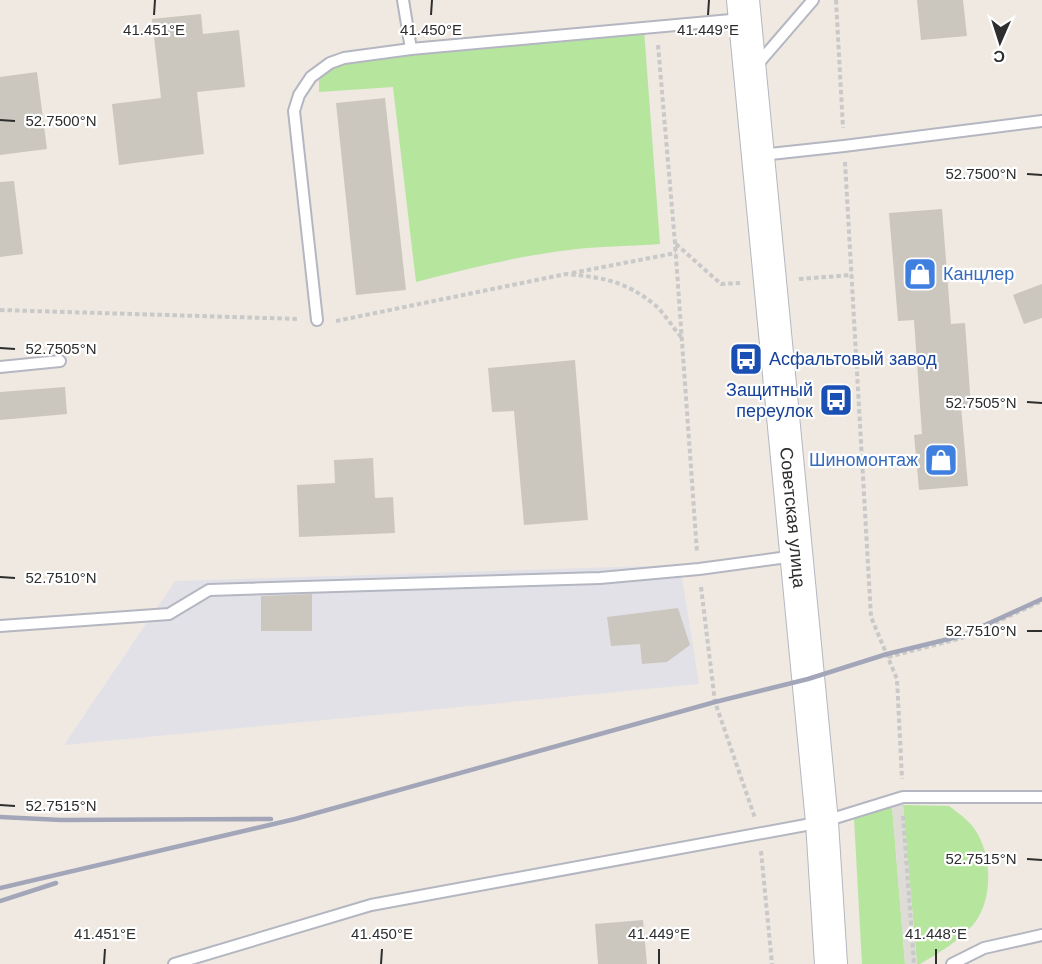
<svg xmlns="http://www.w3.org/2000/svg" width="1042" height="964" viewBox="0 0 1042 964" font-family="Helvetica,sans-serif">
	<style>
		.industrial { fill: #e3e1e8 }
		.green { fill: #b6e59e }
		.plaza { fill: #dfdcd8 }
		.building { fill: #cbc7bf }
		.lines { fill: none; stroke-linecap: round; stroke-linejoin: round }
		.service-casing { stroke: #b4b7c1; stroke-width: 14 }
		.secondary-casing { stroke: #b4b7c1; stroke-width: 34 }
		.path { stroke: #c9c9c9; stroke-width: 4; stroke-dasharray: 4.5 3; stroke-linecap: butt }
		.service { stroke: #fff; stroke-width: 10 }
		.secondary { stroke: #fff; stroke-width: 32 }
		.rail { stroke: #a3a6b8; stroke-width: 4.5 }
		.ticks { fill: none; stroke: #2e2e2e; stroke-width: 2 }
		.labels { text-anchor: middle; stroke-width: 4.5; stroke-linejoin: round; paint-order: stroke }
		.shop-label { font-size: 18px; fill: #366cbe; stroke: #fff; text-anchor: start }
		.transit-label { font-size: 18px; fill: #164399; stroke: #fff; text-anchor: start }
		.street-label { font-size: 18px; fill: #2e2e2e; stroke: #fff }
		.ticks-label { font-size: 15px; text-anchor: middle; fill: #2e2e2e; stroke: #fff; stroke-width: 4.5; stroke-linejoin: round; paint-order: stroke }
	</style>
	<rect width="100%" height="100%" fill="#efe9e1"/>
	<!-- industrial -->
	<path class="industrial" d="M680 565 699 684 64 745 175 581Z"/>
	<!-- green -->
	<path class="green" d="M644 30 660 244C633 246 605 246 577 249 523 255 469 268 416 282L393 87 319 92V66L327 60Z
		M892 805 905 964H862L854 818 860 811Z
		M903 805 949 806C957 812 967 819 973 827 993 853 994 901 972 926 957 942 939 953 920 964H917Z"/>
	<!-- plaza -->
	<path class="plaza" d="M892 805H903L917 964H905Z"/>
	<!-- building -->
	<path class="building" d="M917 0H963L967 36 921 40Z
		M201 14 203 34 239 30 245 87 197 92 204 154 119 165 112 104 161 98 152 19Z
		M37 72 47 149 0 155V77Z
		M385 98 406 290 356 295 336 103Z
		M14 181 23 254 0 257V182Z
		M942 209 951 324 965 323 971 406H961L968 486 919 490 914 435 922 434 914 320 898 321 889 213Z
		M1042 284V318L1024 324 1013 295Z
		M575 360 588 520 524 525 514 411 492 412 488 368Z
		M65 387 67 414 0 420V392Z
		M373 458 375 498 393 497 395 533 299 537 297 485 335 483 334 460Z
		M312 594V631H261V596Z
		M678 608 690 645 667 662 642 664 640 644 611 646 607 617Z
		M643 920 647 964H598L595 924Z"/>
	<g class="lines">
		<!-- service casing -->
		<g class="service-casing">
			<path id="service" d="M403 0 411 49
				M756 66 813 0
				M761 155 844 146 1042 121
				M317 320 294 111 299 95 311 77 330 63 344 58 411 49 742 19
				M0 367 60 361
				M0 626 169 614 209 590 600 578 699 569 795 556
				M174 964 371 905 822 822 903 797H1042
				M952 964 984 948 1042 935"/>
		</g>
		<!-- secondary casing -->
		<g class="secondary-casing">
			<g id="secondary">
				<path id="s1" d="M743 0 822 822 831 964"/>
			</g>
		</g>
		<!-- path -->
		<path class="path" d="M836 0 843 128
			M658 45 675 243 697 552
			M845 162 871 617 897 679 902 779
			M676 244 721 284 740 283
			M572 273 676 253
			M799 279 852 275
			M0 310 299 319
			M336 321 566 274C601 277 626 281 655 305 665 314 673 328 682 338
			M701 587 715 702 755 818
			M888 657 962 638 1042 601
			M903 816 914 964
			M761 851 772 964"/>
		<!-- service -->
		<use href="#service" class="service"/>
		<!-- secondary -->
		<use href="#secondary" class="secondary"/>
		<!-- rail -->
		<path class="rail" d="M0 817 61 820 271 819
			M0 888 295 819 715 702 808 679 887 654 961 636 1042 599
			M0 901 56 883"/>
	</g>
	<!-- ticks -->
	<path class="ticks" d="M154 15 155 0M431 15 432 0M708 15 709 0M0 120 15 121M1027 174 1042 175M0 348 15 349M1027 402 1042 403M0 577 15 578M1027 631H1042M0 805 15 806M1027 859 1042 860M104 964 105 949M381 964 382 949M659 964V949M936 964V949"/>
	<!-- icons -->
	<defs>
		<g id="shop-square" transform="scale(1.725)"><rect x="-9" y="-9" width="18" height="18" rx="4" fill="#3f7fe0" stroke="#fff"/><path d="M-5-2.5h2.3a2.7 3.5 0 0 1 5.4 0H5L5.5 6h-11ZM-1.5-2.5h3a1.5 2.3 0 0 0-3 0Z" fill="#fff"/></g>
		<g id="bus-square" transform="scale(1.725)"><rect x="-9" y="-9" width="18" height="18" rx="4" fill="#1a4fb4" stroke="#fff"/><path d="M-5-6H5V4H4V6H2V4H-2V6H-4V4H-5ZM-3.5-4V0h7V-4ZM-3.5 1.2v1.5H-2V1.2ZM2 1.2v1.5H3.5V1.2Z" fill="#fff"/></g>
	</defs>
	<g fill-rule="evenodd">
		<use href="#shop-square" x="920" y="274"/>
		<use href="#bus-square" x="746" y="359"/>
		<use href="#bus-square" x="836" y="400"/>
		<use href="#shop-square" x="941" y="460"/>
	</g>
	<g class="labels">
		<!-- shop labels -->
		<g class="shop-label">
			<text x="943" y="280">Канцлер</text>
			<text x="918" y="466" text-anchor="end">Шиномонтаж</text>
		</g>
		<!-- transit labels -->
		<g class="transit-label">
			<text x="769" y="365">Асфальтовый завод</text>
			<text x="813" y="396" text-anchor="end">Защитный<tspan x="813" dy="21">переулок</tspan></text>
		</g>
		<!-- street labels -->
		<g class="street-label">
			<text dy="6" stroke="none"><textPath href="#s1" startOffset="520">Советская улица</textPath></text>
		</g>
	</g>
	<g class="ticks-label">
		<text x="154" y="35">41.451°E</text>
		<text x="431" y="35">41.450°E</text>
		<text x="708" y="35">41.449°E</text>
		<text x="61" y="126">52.7500°N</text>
		<text x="981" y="179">52.7500°N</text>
		<text x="61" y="354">52.7505°N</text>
		<text x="981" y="408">52.7505°N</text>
		<text x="61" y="583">52.7510°N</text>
		<text x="981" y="636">52.7510°N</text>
		<text x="61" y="811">52.7515°N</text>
		<text x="981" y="864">52.7515°N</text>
		<text x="105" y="939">41.451°E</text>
		<text x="382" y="939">41.450°E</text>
		<text x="659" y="939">41.449°E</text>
		<text x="936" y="939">41.448°E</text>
	</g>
	<!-- north arrow -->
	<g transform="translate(1000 42) rotate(183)" stroke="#ffffff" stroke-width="4.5" paint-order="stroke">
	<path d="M0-4.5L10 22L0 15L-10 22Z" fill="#2e2e2e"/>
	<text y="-9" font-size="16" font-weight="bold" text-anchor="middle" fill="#2e2e2e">С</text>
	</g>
</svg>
